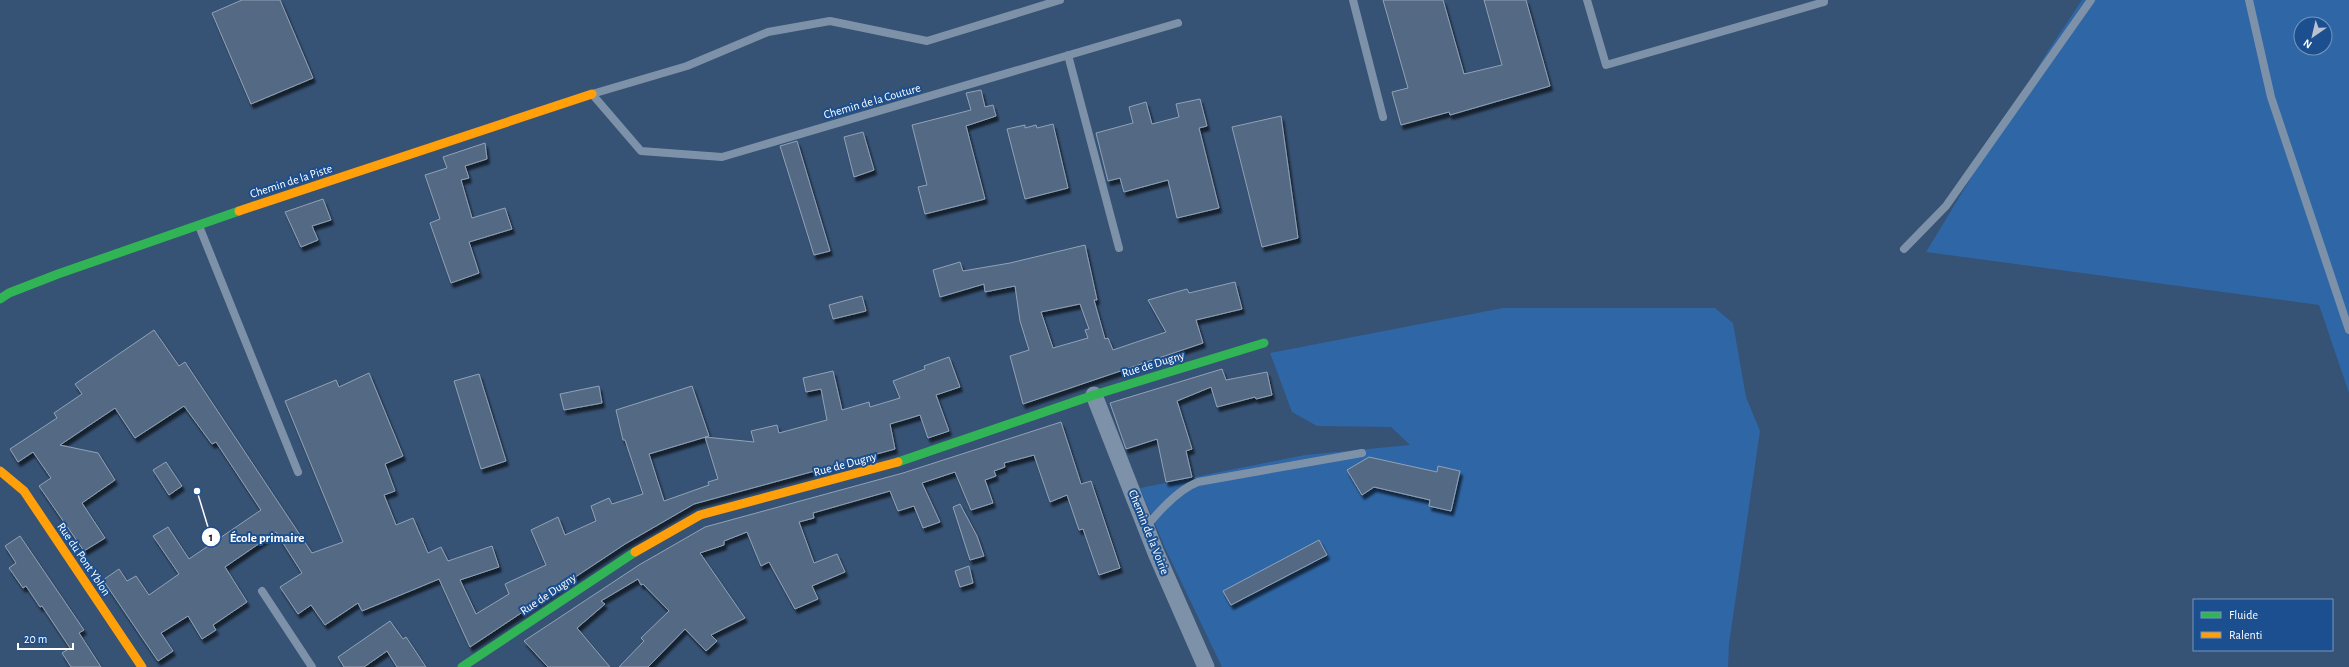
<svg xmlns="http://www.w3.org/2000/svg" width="2349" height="667" viewBox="0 0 2349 667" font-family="'Alegreya Sans',sans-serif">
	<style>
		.green { fill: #2f66a5; fill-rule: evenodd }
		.building { fill: #526984; stroke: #92a2b6; fill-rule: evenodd; filter: url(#shadow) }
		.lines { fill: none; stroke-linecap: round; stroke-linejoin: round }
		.lane { stroke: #7d92a8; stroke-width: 8 }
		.street { stroke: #7d92a8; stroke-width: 17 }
		.fast { stroke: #30b455; stroke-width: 9 }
		.slow { stroke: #ff9f0a; stroke-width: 9 }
		.labels { text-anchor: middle; stroke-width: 4; stroke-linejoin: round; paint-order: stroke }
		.street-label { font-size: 12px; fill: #fff; stroke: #1b4f8f }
		.leader { fill: none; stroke: #fff; stroke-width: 1.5 }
		.callout-dot { fill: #fff; stroke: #1b4f8f; stroke-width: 1.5 }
		.mark-label { font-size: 12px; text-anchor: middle; font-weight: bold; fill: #111 }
		.callout-label { font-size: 13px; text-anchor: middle; font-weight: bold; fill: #fff; stroke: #1b4f8f; stroke-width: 4; stroke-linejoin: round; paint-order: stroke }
	</style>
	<defs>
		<filter id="shadow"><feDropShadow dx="2.5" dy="4.5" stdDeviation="1" flood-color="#0009"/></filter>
	</defs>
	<rect width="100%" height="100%" fill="#365274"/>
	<!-- green -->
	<path class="green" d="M2082 0H2349V393L2319 305 1926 252 2046 54ZM2301 24H2325V48H2301Z
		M1503 308H1715L1733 323 1746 397 1760 431 1729 644 1728 667H1222L1165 548 1140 488 1305 455 1410 445 1391 427 1317 426 1292 412 1270 353Z"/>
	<!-- building -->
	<path class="building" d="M242 0H280L313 78 251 104 212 13Z
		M1383 0H1443L1464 74 1502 65 1484 0H1526L1550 86 1450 115 1449 112 1401 125 1392 92 1408 88Z
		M981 90 985 107 993 105 996 116 966 126 985 199 925 214 918 187 927 185 912 125 971 110 966 93Z
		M1200 99 1207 126 1199 128 1219 208 1177 218 1168 180 1124 192 1120 178 1108 181 1096 133 1133 123 1129 107 1146 102 1152 124 1179 117 1176 104Z
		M1281 116 1298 238 1262 247 1232 127Z
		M1053 124 1068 188 1025 199 1007 129 1025 125V128L1036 125 1037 128Z
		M863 132 874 170 854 177 844 137Z
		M797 141 830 251 814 255 780 146Z
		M485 143 487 159 465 166 469 178 461 180 472 218 505 208 512 229 469 242 479 273 451 283 430 223 440 219 425 175 447 168 443 157Z
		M323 199 331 220 312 226 318 240 301 247 285 212Z
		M1085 245 1097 300H1094L1105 339 1108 338 1113 350 1166 332 1148 300 1187 289 1189 293 1235 282 1242 309 1196 320 1203 343 1023 404 1010 356 1029 350 1020 321 1015 286 985 292 984 284 940 297 933 270 960 262 963 271 1010 263ZM1080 304 1089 329 1085 330 1088 338 1053 348 1041 312Z
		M862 296 866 311 833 319 829 305Z
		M154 330 179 366 185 362 312 553 343 542 285 401 336 380 339 387 369 373 403 456 385 464 395 491 384 495 396 525 413 518 428 553 441 547 448 561 492 546 499 567 460 580 476 614 509 594 505 584 546 565 531 530 558 517 565 535 596 521 591 506 609 498 612 504 643 494 625 440H623L616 410 692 386 709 436 649 454 664 501 709 485 708 482 718 479 705 437 754 442 751 431 777 425 779 433 827 420 821 389 806 392 803 378 833 371 842 410 869 402 870 407 900 398 893 381 925 369 924 366 949 357 960 387 936 395 949 431 928 438 920 415 907 419 890 424 895 449 694 504 625 544 470 647 439 579 362 611 358 603 325 625 311 605 298 614 280 587 302 573 276 532 225 567 247 602 213 625 216 630 202 639 188 616 161 633 173 651 158 661 103 580 119 569 127 581 136 576 149 595 179 574 153 536 168 527 189 559 261 510 216 442 212 444 209 440 184 406 135 438 115 408 60 445 98 453 115 480 82 503 105 538 84 551 39 486 51 478 33 452 18 462 10 449 57 418 54 413 82 394 75 384Z
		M1222 369 1226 380 1267 372 1272 395 1256 399 1255 397 1217 407 1211 387 1177 401 1192 449 1186 451 1192 477 1166 482 1157 439 1126 449 1110 403Z
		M479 374 506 461 481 469 454 381Z
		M599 386 602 403 564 410 560 394Z
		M1061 422 1081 484 1091 481 1120 568 1099 575 1083 529 1079 530 1067 495 1050 502 1034 455 1004 463 1005 467 994 471 996 476 985 480 993 503 971 510 955 472 922 483 940 522 923 528 914 506 898 511 890 491 813 513 814 518 799 522 814 563 837 554 845 572 812 586 818 599 795 609 769 562 761 566 747 532 724 541V545L700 553 745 618 711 635 717 641 706 651 685 629 648 667H619L644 641 641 638 669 611 643 584 641 585 638 579 601 601 605 604 577 628 610 667H548L524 641 639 565 705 527 903 473Z
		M1369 457 1437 472 1438 466 1460 471 1451 511 1429 506 1430 500 1374 487 1362 495 1347 470Z
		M166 462 182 486 169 495 153 470Z
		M960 504 977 536 984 556 970 560 953 507Z
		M20 536 84 630 79 633 101 667H71L62 653 70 648 42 606 40 607 26 586 23 588 9 568 16 563 5 546Z
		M1319 540 1327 555 1231 605 1223 591Z
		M969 566 973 583 960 587 955 571Z
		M390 621 403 639 406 637 426 667H397L387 651 364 667H344L338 657Z"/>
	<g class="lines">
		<!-- lane -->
		<path class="lane" d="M1060 0 927 41 830 21 768 32 687 66 592 94 641 151 722 157 1178 23
			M1353 0 1383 117
			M1587 0 1606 65 1824 2V0
			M2249 0 2271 97 2349 330
			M1068 55 1119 248
			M199 226 298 472
			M1904 249 1946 206 2091 0
			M1146 527C1159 511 1179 489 1198 482L1362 453
			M262 591 312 667"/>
		<!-- street -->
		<path class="street" d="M1094 395 1156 553 1206 667"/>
		<!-- fast -->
		<path class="fast" d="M0 299 9 293 58 274 239 211
			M898 462 1094 395 1264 343
			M462 667 635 552"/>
		<!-- slow -->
		<path class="slow" d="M239 211 592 94
			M0 471 24 491 142 667
			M635 552 700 515 898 462"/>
	</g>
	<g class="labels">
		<!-- street labels -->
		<g class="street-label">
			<text transform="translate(872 101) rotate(-16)" y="4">Chemin de la Couture</text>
			<text transform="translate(291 181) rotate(-18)" y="4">Chemin de la Piste</text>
			<text transform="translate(1153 364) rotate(-17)" y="4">Rue de Dugny</text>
			<text transform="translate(845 464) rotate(-15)" y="4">Rue de Dugny</text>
			<text transform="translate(1149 532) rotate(68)" y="4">Chemin de la Voirie</text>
			<text transform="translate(84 559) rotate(56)" y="4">Rue du Pont Yblon</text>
			<text transform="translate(548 594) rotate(-34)" y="4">Rue de Dugny</text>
		</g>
	</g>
	<!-- callouts -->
	<path class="leader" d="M197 491L211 537"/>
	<g class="callout-dot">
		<circle cx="197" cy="491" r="4"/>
		<circle cx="211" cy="537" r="10"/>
	</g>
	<g class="mark-label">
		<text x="211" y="541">1</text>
	</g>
	<g class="callout-label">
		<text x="267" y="542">École primaire</text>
	</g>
	<!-- legend -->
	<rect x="2193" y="599" width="140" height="52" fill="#1b4f8f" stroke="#7695bc"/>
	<rect x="2201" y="612" width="20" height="6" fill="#30b455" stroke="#7695bc"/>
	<text x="2229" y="619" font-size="12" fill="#ffffff">Fluide</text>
	<rect x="2201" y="632" width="20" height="6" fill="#ff9f0a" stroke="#7695bc"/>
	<text x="2229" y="639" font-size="12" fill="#ffffff">Ralenti</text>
	<!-- north arrow -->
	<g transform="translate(2313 36) rotate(214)"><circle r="19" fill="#1b4f8f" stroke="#7695bc"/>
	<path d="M0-3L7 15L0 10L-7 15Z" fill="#b9c2ce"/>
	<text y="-6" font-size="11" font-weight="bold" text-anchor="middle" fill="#ffffff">N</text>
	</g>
	<!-- scale -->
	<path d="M18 643v6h55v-6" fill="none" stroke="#ffffff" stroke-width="2"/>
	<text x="24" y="643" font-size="12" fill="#ffffff" stroke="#1b4f8f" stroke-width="3" paint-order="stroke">20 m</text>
</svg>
